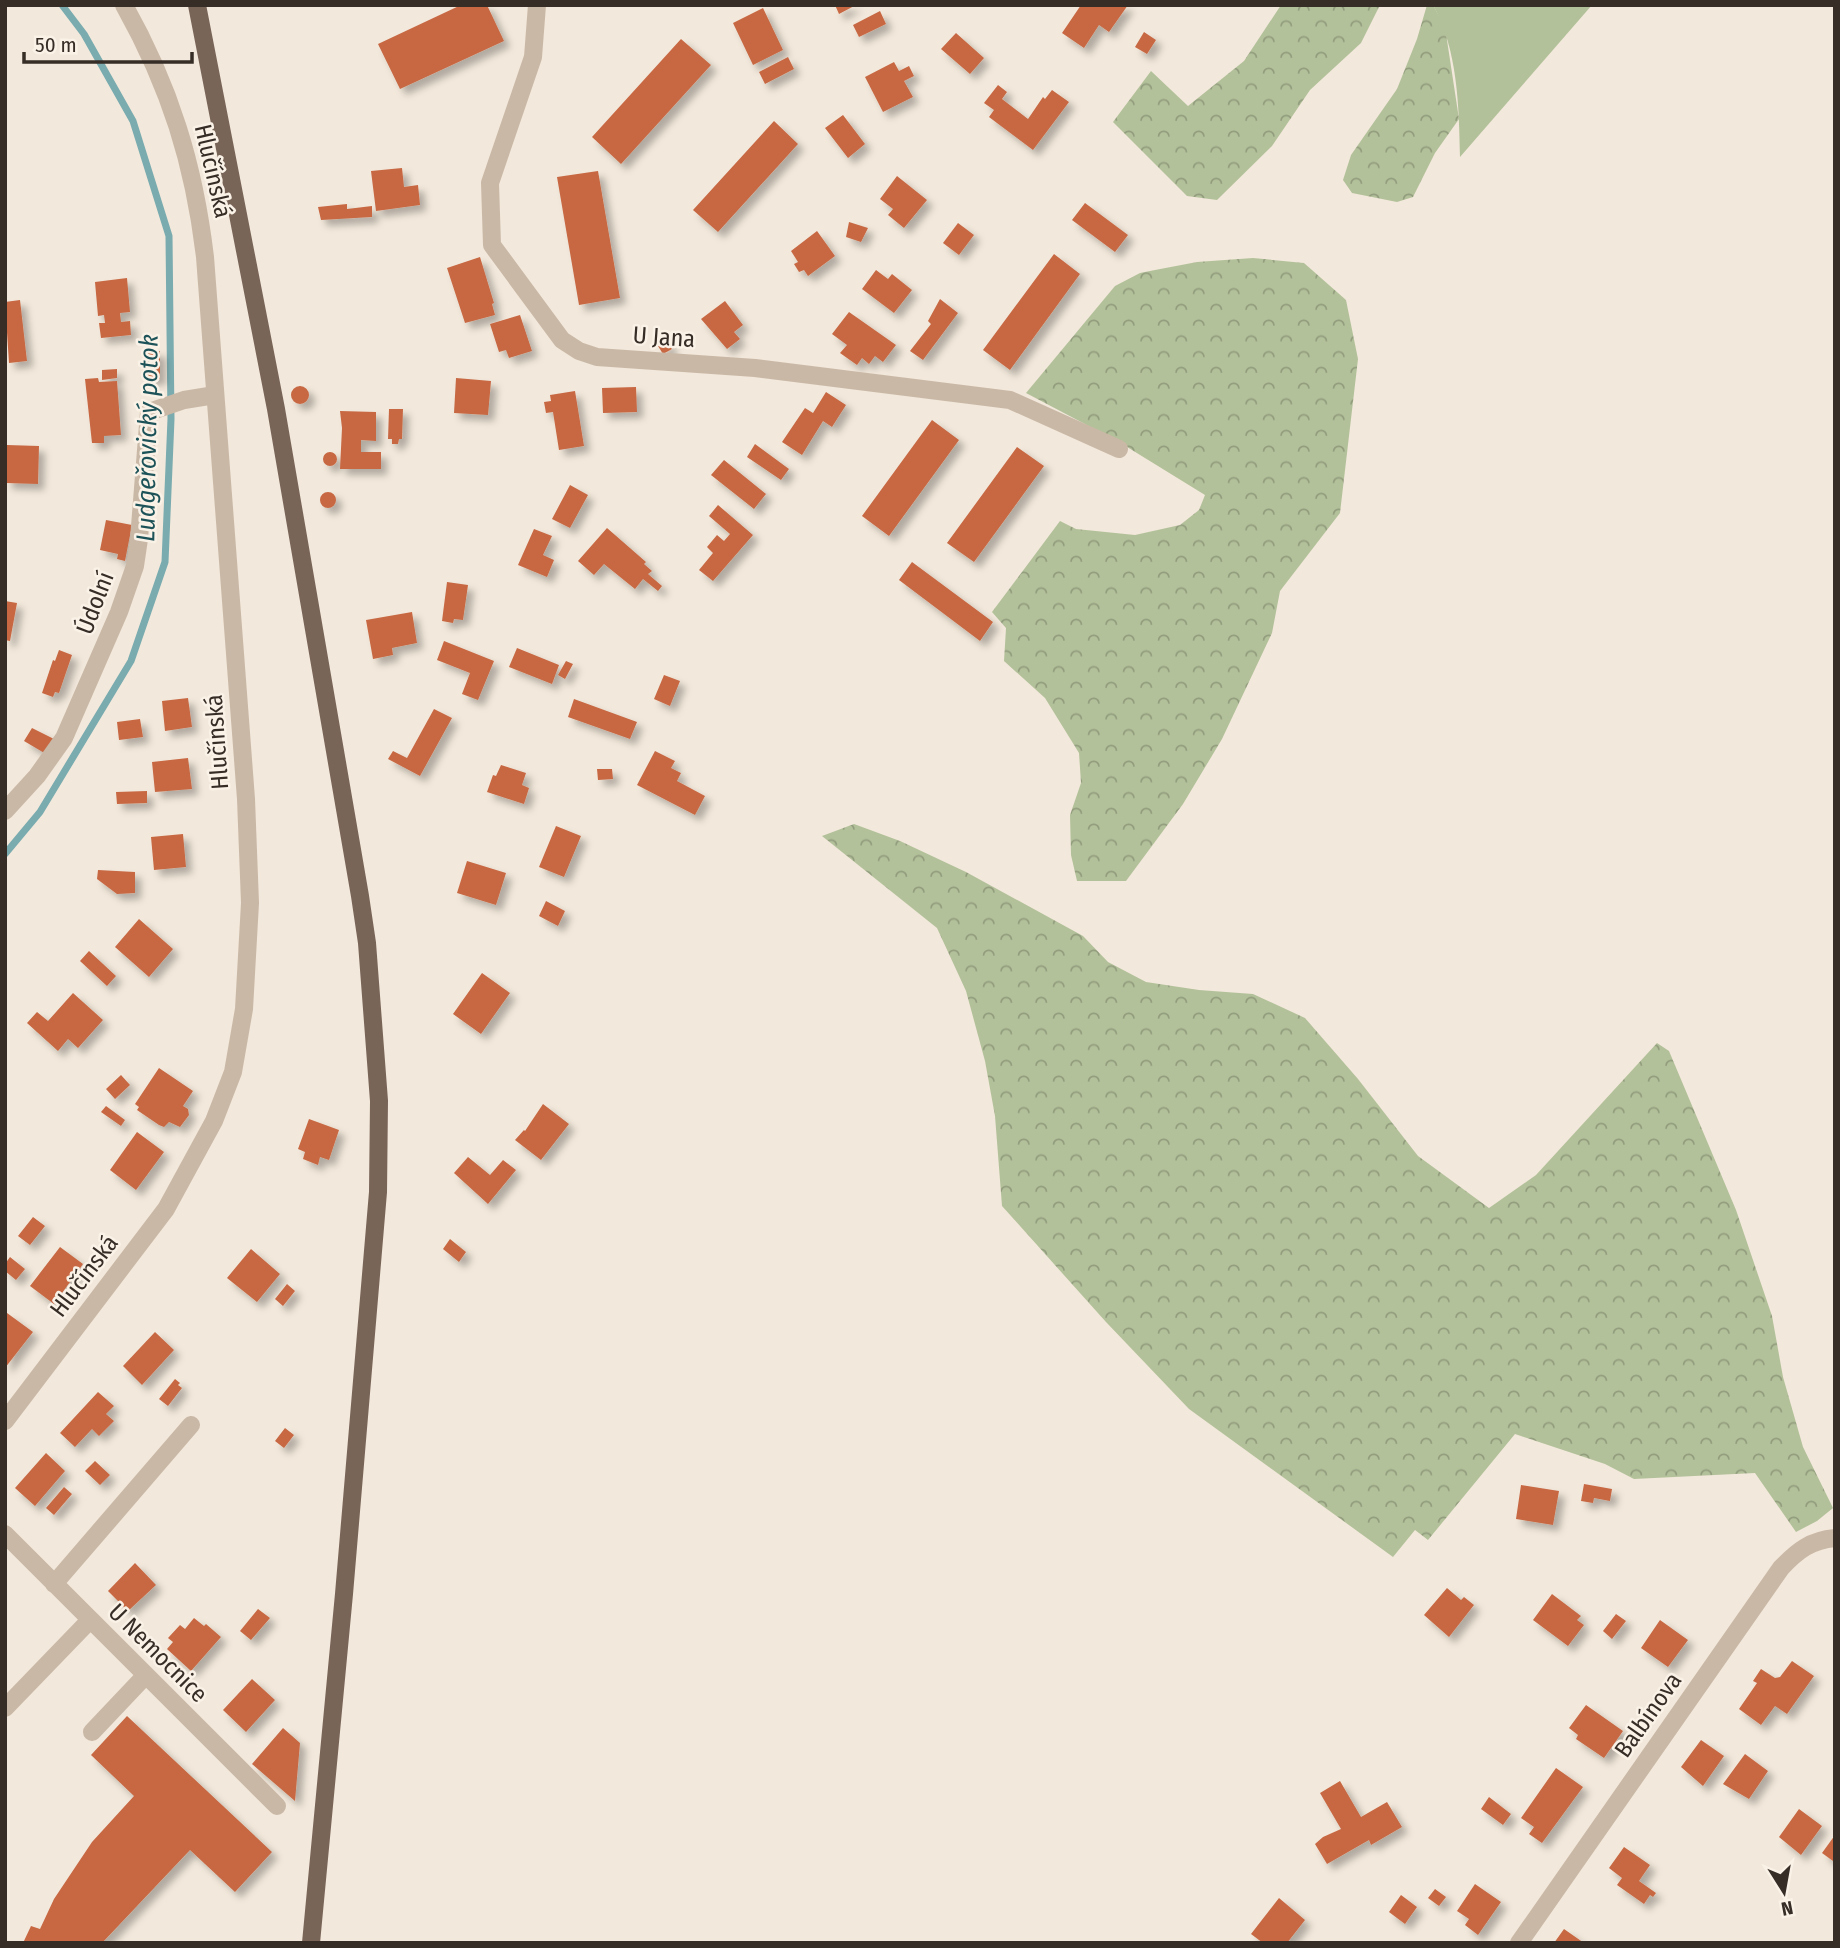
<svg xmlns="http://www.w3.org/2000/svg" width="1840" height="1948" viewBox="0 0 1840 1948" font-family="'Fira Sans Condensed',sans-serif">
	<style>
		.green { fill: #b3c19a }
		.forest { fill: url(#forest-crowns) }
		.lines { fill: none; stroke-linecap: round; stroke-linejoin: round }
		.stream { stroke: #79abaf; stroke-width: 7 }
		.building { fill: #c76843; filter: url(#shadow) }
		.minor { stroke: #cab8a6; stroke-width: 18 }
		.major { stroke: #796458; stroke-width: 18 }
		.labels { text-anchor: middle; stroke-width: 5; stroke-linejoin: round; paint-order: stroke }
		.street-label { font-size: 24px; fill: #362d27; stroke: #faf2e7 }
		.water-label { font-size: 26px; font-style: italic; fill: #1c5258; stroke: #faf2e7 }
	</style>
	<defs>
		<pattern id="forest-crowns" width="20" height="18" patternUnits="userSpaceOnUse" patternTransform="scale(1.75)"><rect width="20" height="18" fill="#b3c19a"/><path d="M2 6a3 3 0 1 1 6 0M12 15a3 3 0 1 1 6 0" fill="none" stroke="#929d7e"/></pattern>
		<filter id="shadow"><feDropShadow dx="6" dy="6" stdDeviation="3.5" flood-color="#0004"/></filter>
	</defs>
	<rect width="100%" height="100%" fill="#f2e8db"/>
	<!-- green -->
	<path class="green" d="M1433 5H1592L1460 157C1459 107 1458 50 1433 5Z"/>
	<!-- forest -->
	<path class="forest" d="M1281 5H1380L1361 43 1310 90 1272 146 1217 200 1187 196 1113 122 1151 71 1188 106 1244 61Z
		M1427 5H1433L1445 27 1459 119 1435 153 1413 197 1397 202 1352 193 1343 180 1351 155 1397 89 1417 39Z
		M1253 258 1304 263 1346 300 1358 359 1340 513 1280 591 1272 633 1222 739 1183 804 1126 881H1077L1071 855 1070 815 1081 783 1079 753 1045 698 1004 661 1006 628 992 612 1060 521 1076 529 1135 535 1180 525 1199 510 1205 495 1119 442 1026 393 1115 286 1140 273 1155 270 1197 262Z
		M854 824 900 841 966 872 1083 936 1108 962 1146 982 1199 990 1253 994 1305 1018 1358 1079 1418 1156 1489 1208 1536 1175 1657 1043 1669 1051 1736 1210 1772 1316 1783 1377 1803 1447 1833 1508 1817 1521 1796 1532 1755 1473 1634 1479 1605 1464 1515 1434 1428 1540 1415 1530 1393 1557 1189 1409 1106 1322 1002 1206 995 1116 985 1061 966 991 937 928 822 836Z"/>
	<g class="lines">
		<!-- stream -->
		<path class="stream" d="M5 854 40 812 131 661 165 562 171 419 169 236 133 121 84 34 62 5"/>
	</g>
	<!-- building -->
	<path class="building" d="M461 5H487L504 41 400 89 378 44Z
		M835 5H856L839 14Z
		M1081 5H1128L1109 32 1099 25 1084 48 1062 33Z
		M763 8 783 50 753 65 733 23Z
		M880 11 886 24 859 37 853 25Z
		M1144 32 1156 40 1147 54 1135 47Z
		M956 33 984 58 970 74 941 49Z
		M681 39 711 65 621 164 592 137Z
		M788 57 794 69 765 84 759 72Z
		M894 62 899 71 909 66 914 76 904 81 913 97 883 112 865 77Z
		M998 85 1007 92 1002 99 1028 119 1043 97 1045 99 1052 90 1069 102 1033 150 989 117 994 110 984 103Z
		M843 115 865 144 848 158 825 128Z
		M774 121 798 144 718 232 693 210Z
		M402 168 404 187 418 185 420 205 376 211 371 171Z
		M598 171 620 298 579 305 557 177Z
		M897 176 927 200 904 228 888 215 893 209 880 199Z
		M1085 203 1128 235 1115 252 1072 220Z
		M347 204V209L372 206V217L321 220 318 207Z
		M849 222 868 228 861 242 846 237Z
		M958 223 974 235 959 255 943 243Z
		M817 231 835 256 808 276 804 270 799 272 794 264 798 262 791 251Z
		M1054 254 1080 274 1010 370 983 350Z
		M480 257 494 303 492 304 495 315 465 323 447 268Z
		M876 270 888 279 892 274 912 290 894 313 862 289Z
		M127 278 130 312 120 313 121 322 130 321 131 335 101 338 99 323H105L104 315 98 316 95 282Z
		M940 299 958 313 923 360 910 351 931 324 928 321Z
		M20 300 27 361 9 363 5 302Z
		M725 301 743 325 734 332 740 339 727 349 701 319Z
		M849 312 896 345 883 362 875 356 869 364 862 358 857 365 840 353 847 345 832 334Z
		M520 315 532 351 509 358 506 350 499 352 490 324Z
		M667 340 672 349 663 354 658 346Z
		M143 351H160V379H142Z
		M117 369V378L102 380V370Z
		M98 378 99 382 117 381 121 435 104 436V443H92L85 379Z
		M456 378 491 381 488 415 454 413Z
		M291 395a9 9 0 1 1 18 0a9 9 0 1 1-18 0Z
		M636 387 637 412 603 413 602 388Z
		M575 391 584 446 559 450 553 412 546 413 544 402 551 401 550 395Z
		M826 392 846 405 832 427 823 421 802 455 782 442 805 408 813 413Z
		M389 409H403L402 439H399L398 444H392V439H388Z
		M340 411 376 412V441L361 440V452H381V469H340L342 428Z
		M932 420 959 440 889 536 862 516Z
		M755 444 789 469 781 480 747 457Z
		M7 445 39 446 38 484 6 483Z
		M1017 447 1044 466 974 562 947 543Z
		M323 459a7 7 0 1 1 14 0a7 7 0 1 1-14 0Z
		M724 460 766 494 754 509 711 475Z
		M570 485 588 495 570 528 552 519Z
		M320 500a8 8 0 1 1 16 0a8 8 0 1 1-16 0Z
		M718 505 753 535 713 581 699 570 713 553 707 547 717 535 724 541 730 534 709 516Z
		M106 520 132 525 125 561 117 559 118 554 100 550Z
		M607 528 646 562 644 564 652 571 648 574 662 586 658 591 643 579 635 589 604 564 594 575 578 561Z
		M534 529 552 536 543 555 554 560 547 577 518 565Z
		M912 562 993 622 980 641 899 580Z
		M447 582 468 585 463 620 454 619 453 623 442 621Z
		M5 601 17 603 10 641 5 640Z
		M412 612 417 643 392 648 393 655 373 659 366 620Z
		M444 641 494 661 478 700 462 694 470 673 437 660Z
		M517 648 559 665 552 684 509 667Z
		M59 650 72 655 59 693 55 692 53 697 42 693 53 660 55 661Z
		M566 661 573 664 565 679 558 675Z
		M664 675 680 681 670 706 654 699Z
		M188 698 192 727 165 731 162 701Z
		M574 699 637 722 630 739 568 717Z
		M434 709 452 718 420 776 388 759 393 751 407 758Z
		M140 719 143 737 119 740 117 722Z
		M32 728 54 739 46 754 24 741Z
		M655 751 675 761 671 768 681 773 677 781 705 796 695 815 637 785Z
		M188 758 192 789 155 792 152 762Z
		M501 765 526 773 522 785 529 788 524 804 487 792 493 775 496 776Z
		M597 769H612L613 779 598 780Z
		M147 791V803L117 804 116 792Z
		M556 826 581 836 564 877 539 867Z
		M183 834 186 867 154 870 151 837Z
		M467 861 506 873 496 905 457 893Z
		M98 870 135 872V893L117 894 97 879Z
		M546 901 565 911 558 926 539 916Z
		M139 919 173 949 149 977 115 947Z
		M89 951 116 976 107 986 80 961Z
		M482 973 510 993 481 1034 453 1014Z
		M73 993 103 1020 78 1048 68 1039 58 1051 27 1023 37 1012 48 1021Z
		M159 1068 193 1091 183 1106 188 1109 189 1115 180 1127 169 1122 164 1127 159 1125 137 1110 139 1107 135 1104Z
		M121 1075 130 1085 115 1099 106 1089Z
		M543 1104 569 1124 541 1160 515 1140 524 1130 525 1131Z
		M106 1106 125 1120 121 1126 101 1112Z
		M309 1119 339 1130 329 1160 320 1157 318 1165 303 1159 305 1152 298 1149Z
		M137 1132 164 1152 136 1190 110 1170Z
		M468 1157 490 1175 503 1160 516 1170 488 1204 454 1173Z
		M33 1217 45 1226 30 1245 18 1236Z
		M450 1239 466 1252 459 1262 443 1249Z
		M60 1247 83 1264 54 1304 30 1286Z
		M251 1249 280 1274 257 1302 227 1278Z
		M10 1257 25 1269 16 1280 5 1271V1264Z
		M287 1284 295 1291 283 1306 275 1299Z
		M7 1313 33 1332 5 1368V1316Z
		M155 1332 174 1350 142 1385 123 1366Z
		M175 1379 180 1383 178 1385 182 1388 168 1406 159 1399Z
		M98 1392 114 1406 106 1414 114 1421 99 1436 92 1429 75 1447 60 1433Z
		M285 1428 294 1435 284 1448 275 1441Z
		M46 1453 65 1471 35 1506 15 1488Z
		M95 1461 110 1475 100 1485 85 1471Z
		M1584 1484 1612 1489 1610 1501 1594 1498 1593 1503 1581 1501Z
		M1521 1485 1559 1491 1553 1525 1516 1519Z
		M64 1487 72 1494 54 1515 46 1508Z
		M135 1563 156 1585 128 1611 108 1591Z
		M1447 1588 1461 1600 1464 1597 1474 1605 1449 1637 1424 1615Z
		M1552 1594 1581 1616 1577 1620 1584 1625 1568 1646 1533 1620Z
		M258 1609 270 1618 251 1640 240 1631Z
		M1616 1614 1626 1621 1612 1639 1603 1631Z
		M194 1618 204 1626 206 1624 221 1637 191 1671 167 1649 173 1642 168 1638 180 1625 185 1629Z
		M1660 1620 1688 1640 1668 1667 1641 1648Z
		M1792 1661 1814 1676 1787 1714 1775 1706 1761 1725 1739 1709 1757 1683 1753 1681 1761 1669 1775 1678 1780 1677Z
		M252 1679 275 1700 246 1732 223 1710Z
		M1586 1705 1623 1731 1604 1758 1576 1739 1578 1735 1569 1728Z
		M127 1716 272 1852 235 1892 190 1850 102 1943H23L31 1926 40 1929 54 1899 92 1842 134 1796 91 1755Z
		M283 1728 300 1743 295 1801 252 1764Z
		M1701 1740 1724 1756 1703 1786 1681 1767Z
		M1745 1754 1768 1771 1749 1799 1723 1784Z
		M1556 1768 1583 1787 1542 1843 1529 1834 1534 1827 1521 1818Z
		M1340 1781 1361 1817 1387 1802 1402 1827 1371 1845 1369 1840 1327 1864 1315 1844 1323 1837 1341 1829 1320 1793Z
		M1489 1797 1511 1814 1503 1825 1481 1809Z
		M1799 1809 1822 1826 1801 1855 1779 1837Z
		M1835 1835V1858L1833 1861 1822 1853Z
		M1624 1847 1650 1865 1639 1881 1656 1893 1653 1897 1650 1895 1644 1904 1617 1885 1622 1878 1609 1868Z
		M1475 1884 1501 1902 1478 1935 1465 1925 1469 1919 1457 1911Z
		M1435 1889 1446 1897 1439 1906 1428 1898Z
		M1401 1895 1417 1907 1405 1924 1389 1912Z
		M1279 1898 1305 1920 1287 1943H1263L1251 1934Z
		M1564 1929 1584 1943H1554Z"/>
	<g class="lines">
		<!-- minor -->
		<path class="minor" d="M537 5 533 57 490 183 492 245 562 340 579 351 597 357 755 368 1010 400 1119 449
			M5 811 37 776 64 738 119 612 135 566 139 539 149 412 184 400 215 395
			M5 1421 166 1209 214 1121 233 1072 244 1009 250 903 246 799 205 257C194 164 170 87 124 5
			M5 1534 277 1806
			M54 1584 191 1425
			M5 1708 90 1620
			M92 1732 145 1676
			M1519 1943 1781 1568C1797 1551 1811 1540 1835 1538"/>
		<!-- major -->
		<path class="major" d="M197 5 276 409 360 896 367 943 379 1101 378 1192 344 1594 311 1943"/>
	</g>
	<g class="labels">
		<!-- street labels -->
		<g class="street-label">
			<text transform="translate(213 171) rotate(77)" y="8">Hlučínská</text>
			<text transform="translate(664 337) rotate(4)" y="8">U Jana</text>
			<text transform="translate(95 603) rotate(-69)" y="8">Údolní</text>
			<text transform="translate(217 742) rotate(-94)" y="8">Hlučínská</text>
			<text transform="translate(84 1276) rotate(-53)" y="8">Hlučínská</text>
			<text transform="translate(158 1653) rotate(45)" y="8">U Nemocnice</text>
			<text transform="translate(1648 1715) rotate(-55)" y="8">Balbínova</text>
		</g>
		<!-- water labels -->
		<g class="water-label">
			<text transform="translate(147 438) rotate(-89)" y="9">Ludgeřovický potok</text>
		</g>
	</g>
	<!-- border -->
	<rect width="1840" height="1948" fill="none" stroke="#362d27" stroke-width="14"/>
	<!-- north arrow -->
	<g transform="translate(1784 1892) rotate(169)" stroke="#faf2e7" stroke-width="5" paint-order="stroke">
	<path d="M0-5L12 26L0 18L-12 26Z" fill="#362d27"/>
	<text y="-10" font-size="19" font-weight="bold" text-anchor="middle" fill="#362d27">N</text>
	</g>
	<!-- scale -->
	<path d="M24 52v10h168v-10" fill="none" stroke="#362d27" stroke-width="3.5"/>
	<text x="35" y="52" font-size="21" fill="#362d27" stroke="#faf2e7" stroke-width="5" paint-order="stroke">50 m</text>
</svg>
